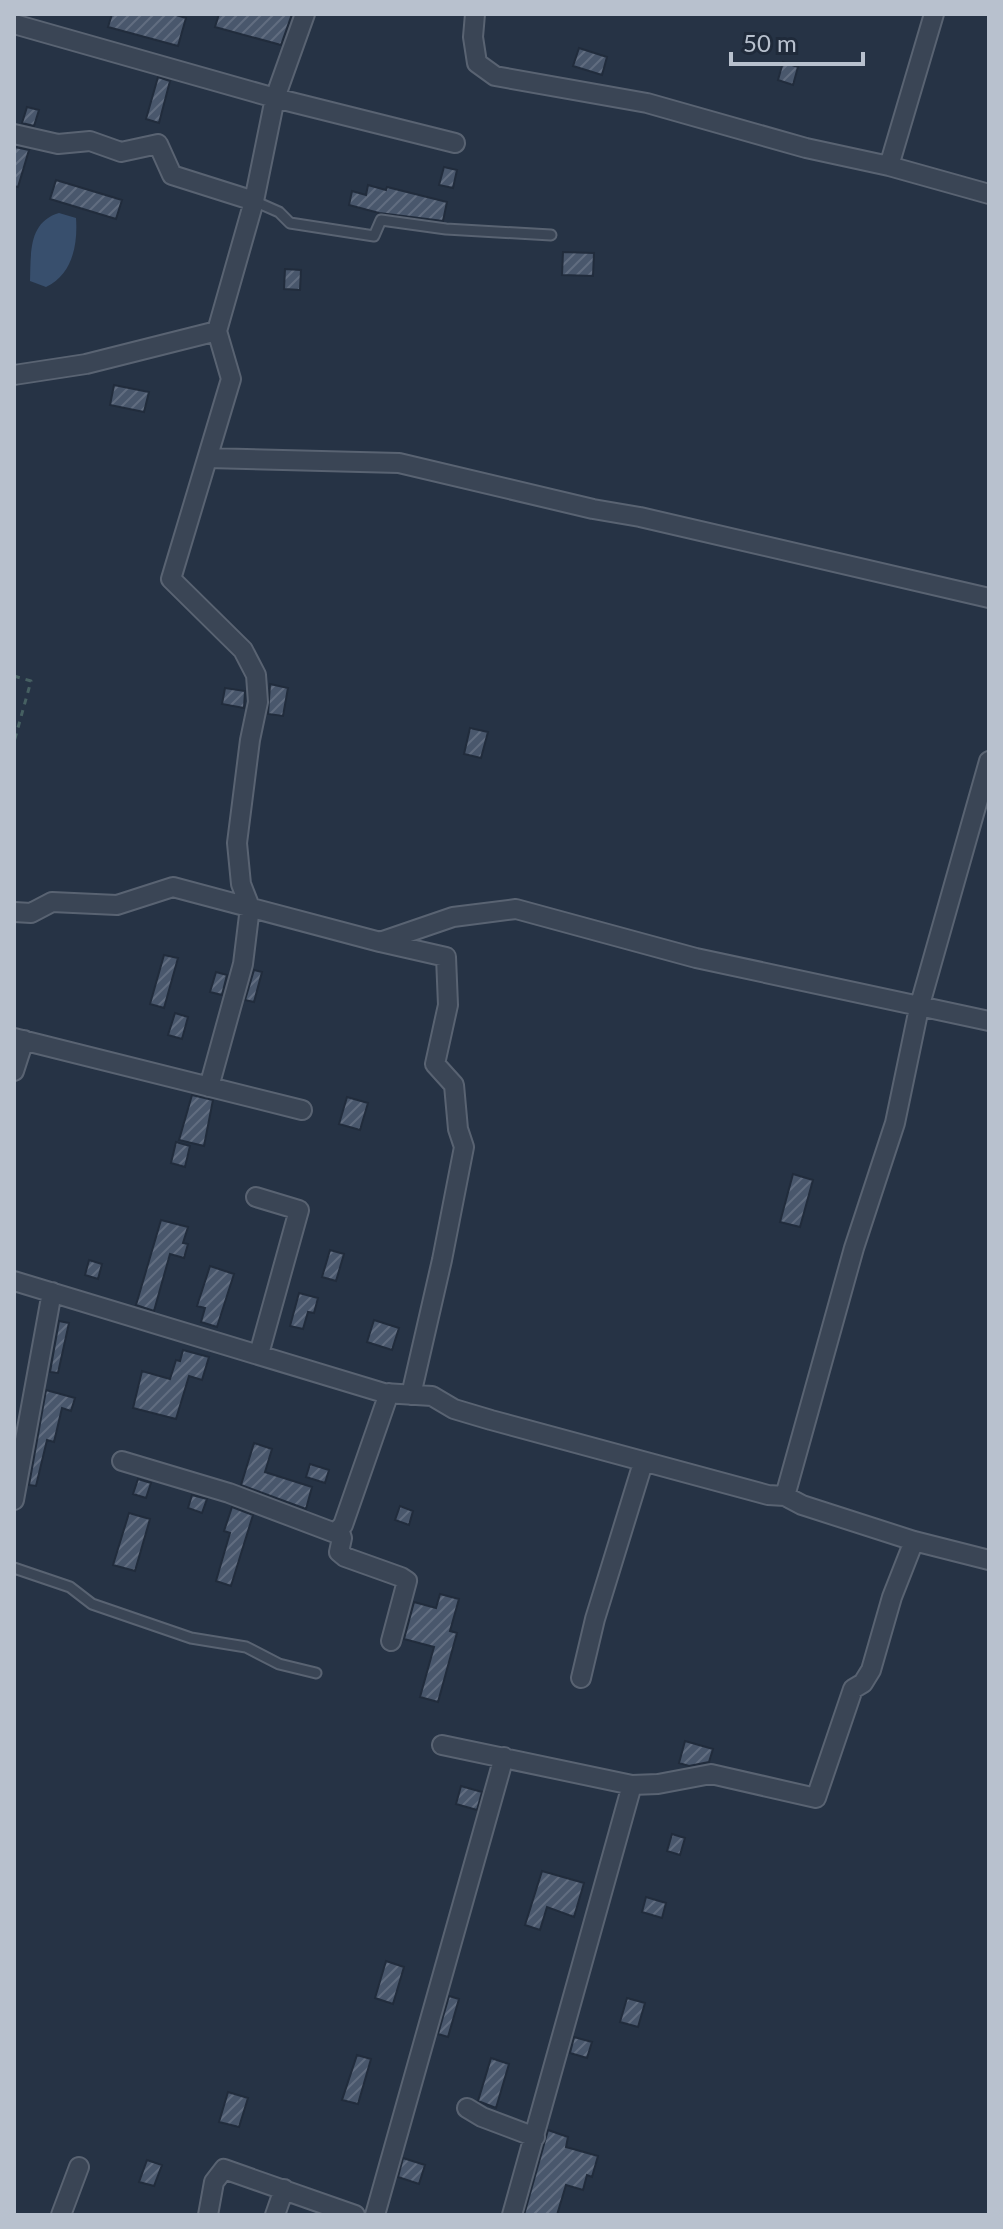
<svg xmlns="http://www.w3.org/2000/svg" width="1003" height="2229" viewBox="0 0 1003 2229" font-family="Lato,sans-serif">
	<style>
		.water { fill: #384f6d }
		.building { fill: url(#building-hatch); stroke: #212c3c; stroke-width: 2 }
		.lines { fill: none; stroke-linecap: round; stroke-linejoin: round }
		.lane-casing { stroke: #596372; stroke-width: 13 }
		.street-casing { stroke: #596372; stroke-width: 22 }
		.path { stroke: #466062; stroke-width: 3; stroke-dasharray: 6 6; stroke-linecap: butt }
		.lane { stroke: #3a4555; stroke-width: 9 }
		.street { stroke: #3a4555; stroke-width: 18 }
	</style>
	<defs>
		<pattern id="building-hatch" width="6" height="6" patternUnits="userSpaceOnUse" patternTransform="scale(2)"><rect width="6" height="6" fill="#49576c"/><path d="M-1 1l2-2M0 6l6-6M5 7l2-2" fill="none" stroke="#616d80"/></pattern>
	</defs>
	<rect width="100%" height="100%" fill="#263345"/>
	<!-- water -->
	<path class="water" d="M59 213 76 218C78 245 72 275 46 287L30 281C31 254 28 222 59 213Z"/>
	<!-- building -->
	<path class="building" d="M112 14H173L186 18 178 46 108 27Z
		M219 14H292L281 45 215 27Z
		M579 48 607 57 602 75 573 66Z
		M783 62 798 67 793 85 778 80Z
		M158 77 170 81 159 123 146 119Z
		M27 107 39 110 34 126 22 123Z
		M15 147 29 150 18 187 14 186Z
		M444 167 457 170 453 188 439 185Z
		M56 180 122 200 116 219 50 199Z
		M368 185 386 190 387 187 447 202 443 221 379 213 349 205 352 191 366 195Z
		M563 252 594 253 593 276 562 275Z
		M285 269 301 270 300 290 284 289Z
		M114 385 149 392 144 412 110 405Z
		M270 684 288 688 283 716 268 714Z
		M225 688 245 691 244 708 222 704Z
		M470 728 488 732 481 758 464 754Z
		M164 955 178 958 164 1008 150 1004Z
		M254 970 262 972 254 1002 245 1000Z
		M216 972 227 975 222 995 210 992Z
		M175 1013 188 1017 182 1039 168 1035Z
		M192 1095 213 1100 204 1146 179 1140Z
		M347 1097 368 1103 360 1130 339 1124Z
		M176 1142 190 1146 185 1167 171 1163Z
		M793 1174 813 1180 800 1227 780 1222Z
		M161 1220 188 1227 183 1243 188 1244 184 1258 170 1254 154 1311 136 1305Z
		M330 1250 344 1254 336 1281 322 1277Z
		M89 1260 102 1264 98 1279 85 1275Z
		M210 1266 234 1274 217 1327 201 1322 205 1308 197 1306Z
		M299 1293 318 1298 314 1313 308 1312 303 1329 290 1326Z
		M374 1320 399 1328 392 1350 367 1342Z
		M59 1321 69 1323 58 1373 50 1372Z
		M183 1350 209 1357 202 1380 189 1376 176 1419 133 1408 142 1371 170 1379 176 1360 180 1361Z
		M46 1390 75 1398 71 1411 62 1408 54 1442 47 1440 36 1486 29 1485Z
		M254 1443 272 1449 265 1472 312 1487 306 1509 241 1485Z
		M310 1464 329 1470 325 1483 306 1477Z
		M138 1479 151 1483 146 1498 133 1494Z
		M192 1495 207 1499 202 1513 188 1508Z
		M400 1506 413 1511 409 1525 395 1520Z
		M232 1507 253 1515 231 1586 216 1581 230 1533 224 1531Z
		M129 1513 150 1519 135 1571 113 1565Z
		M440 1594 459 1599 450 1631 457 1633 438 1702 420 1697 434 1647 404 1639 414 1602 436 1608Z
		M685 1741 713 1749 709 1762 689 1766 679 1763Z
		M461 1786 482 1792 477 1810 456 1804Z
		M672 1834 685 1838 680 1855 667 1851Z
		M542 1871 584 1883 574 1917 547 1907 540 1930 525 1925Z
		M646 1897 666 1903 662 1918 642 1912Z
		M386 1961 404 1967 393 2004 375 1998Z
		M449 1996 459 1999 448 2037 438 2034Z
		M627 1998 645 2003 638 2027 620 2022Z
		M574 2037 592 2042 587 2058 570 2053Z
		M357 2055 371 2059 358 2104 342 2100Z
		M491 2058 509 2064 496 2108 478 2101Z
		M228 2092 248 2098 239 2127 219 2122Z
		M548 2130 568 2137 566 2147 598 2156 592 2177 587 2175 583 2190 566 2185 557 2215H524Z
		M403 2158 425 2165 419 2184 398 2177Z
		M147 2160 162 2165 154 2186 139 2182Z"/>
	<g class="lines">
		<!-- lane casing -->
		<g class="lane-casing">
			<path id="lane" d="M254 201 279 212 290 223 374 236 381 220 446 229 551 235
				M14 1568 70 1587 92 1604 191 1638 246 1647 279 1664 316 1673"/>
		</g>
		<!-- street casing -->
		<g class="street-casing">
			<path id="street" d="M475 14 473 37 477 63 495 76 647 103 806 148 889 166
				M934 14 889 166 989 194
				M14 24 275 98 455 143
				M14 134 58 144 90 141 121 152 158 144 172 175 254 201
				M14 375 86 364 217 331
				M208 458 399 463 593 509 640 517 989 598
				M14 912 31 913 52 902 117 905 173 887 380 942 453 917 516 909 696 958 989 1021
				M380 942 446 957 448 1005 435 1064 454 1085 458 1129 464 1147 442 1260 411 1395
				M14 1038 302 1110
				M14 1071 24 1040
				M209 1087 243 964 250 907 241 884 237 843 250 740 258 702 256 675 243 650 171 579 231 379 217 331 254 201 275 98 305 14
				M256 1197 299 1210 259 1354
				M14 1281 384 1393 432 1396 454 1409 491 1420 768 1495 785 1496 802 1505 914 1541 989 1560
				M122 1461 229 1493 335 1533 343 1525 389 1393
				M785 1496 854 1248 895 1123 919 1008 989 761
				M14 1500 52 1292
				M339 1529 342 1538 339 1552 345 1557 401 1577 407 1581 391 1641
				M581 1678 595 1619 643 1463
				M442 1745 632 1785 658 1784 711 1774 816 1798 853 1689 863 1683 871 1670 892 1597 914 1541
				M467 2108 482 2117 535 2137
				M61 2215 79 2167
				M208 2215 214 2182 224 2169 355 2215
				M275 2215 284 2189
				M375 2215 504 1757
				M512 2215 632 1785"/>
		</g>
		<!-- path -->
		<path class="path" d="M14 676 31 681 14 742"/>
		<!-- lane -->
		<use href="#lane" class="lane"/>
		<!-- street -->
		<use href="#street" class="street"/>
	</g>
	<!-- border -->
	<rect width="1003" height="2229" fill="none" stroke="#b8c1ce" stroke-width="32"/>
	<!-- scale -->
	<path d="M731 52v12h132v-12" fill="none" stroke="#b8c1ce" stroke-width="4"/>
	<text x="743" y="52" font-size="24" fill="#b8c1ce" stroke="#1f2a3a" stroke-width="6" paint-order="stroke">50 m</text>
</svg>
